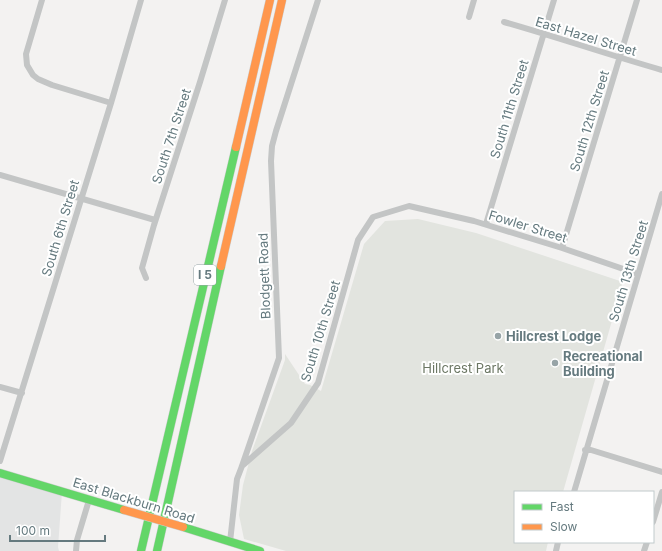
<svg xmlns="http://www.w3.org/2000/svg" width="662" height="551" viewBox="0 0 662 551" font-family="Inter,sans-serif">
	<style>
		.built { fill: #e3e4e4 }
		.green { fill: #e2e4df }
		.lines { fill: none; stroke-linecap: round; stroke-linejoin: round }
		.fast-casing { stroke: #cdcece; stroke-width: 9 }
		.slow-casing { stroke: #cdcece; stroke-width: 9 }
		.street { stroke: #c3c5c5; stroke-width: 6 }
		.fast { stroke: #63d668; stroke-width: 8 }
		.slow { stroke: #ff974d; stroke-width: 8 }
		.slow-bridge-casing { stroke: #cdcece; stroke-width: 9; stroke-linecap: butt }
		.slow-bridge { stroke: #ff974d; stroke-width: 8 }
		.poi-dot { fill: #97a4a7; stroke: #fff; stroke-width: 1.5 }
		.labels { text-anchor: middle; stroke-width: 4; stroke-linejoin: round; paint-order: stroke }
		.shield { fill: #fff; stroke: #93a2a5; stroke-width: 1 }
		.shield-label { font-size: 12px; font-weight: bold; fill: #657a7f }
		.street-label { font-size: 13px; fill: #657a7f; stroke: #fff }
		.poi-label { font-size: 13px; font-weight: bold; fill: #657a7f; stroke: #fff; text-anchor: start }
		.park-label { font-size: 13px; fill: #6c7764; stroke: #fff }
	</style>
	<rect width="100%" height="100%" fill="#f3f2f1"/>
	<!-- built -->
	<path class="built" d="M0 476 62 492 58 547 59 551H0Z"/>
	<!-- green -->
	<path class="green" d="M418 219 476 233 623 282 563 492H515V542H548L546 551H286L244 539 239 515 243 485 252 451 285 360V354L305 384 310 385 321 391 364 244 385 221Z"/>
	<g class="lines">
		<!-- fast casing -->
		<g class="fast-casing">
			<path id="fast" d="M0 473 124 510
				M183 527 260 551
				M141 551 236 147
				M157 551 221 266"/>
		</g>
		<!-- slow casing -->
		<g class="slow-casing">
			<path id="slow" d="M236 147 270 0
				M221 266 282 0"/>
		</g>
		<!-- street -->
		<path class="street" d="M42 0 26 54 27 65 33 75 38 79 52 85 111 103
			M469 17 474 0
			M504 22C557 37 609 55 662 70
			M0 175 155 220
			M486 224 554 0
			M562 248 637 0
			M146 278 142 268 154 225 200 82 225 0
			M0 387 22 393
			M585 450H591L662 472
			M0 461 111 103 141 0
			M242 466 291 423 318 383 358 240 373 217 409 206 474 221 562 248 638 274
			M574 492 662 194
			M653 522 662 492
			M230 542 237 479 242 466 279 358 271 161 272 146 276 131 318 0
			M76 551 77 540 89 500
			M556 551 558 542
			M644 551 647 542"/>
		<!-- fast -->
		<use href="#fast" class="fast"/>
		<!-- slow -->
		<use href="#slow" class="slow"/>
		<!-- slow-bridge casing -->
		<g class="slow-bridge-casing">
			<path id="slow-bridge" d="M124 510 183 527"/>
		</g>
		<!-- slow-bridge -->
		<use href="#slow-bridge" class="slow-bridge"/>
	</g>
	<!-- markers -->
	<g class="poi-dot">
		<circle cx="498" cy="336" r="4"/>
		<circle cx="555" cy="363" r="4"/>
	</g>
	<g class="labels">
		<!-- shield labels -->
		<rect class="shield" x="194" y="265" width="22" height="20" rx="3"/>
		<g class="shield-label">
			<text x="205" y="279">I 5</text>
		</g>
		<!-- street labels -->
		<g class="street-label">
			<text transform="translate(586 36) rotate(17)" y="5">East Hazel Street</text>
			<text transform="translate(509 109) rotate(-73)" y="5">South 11th Street</text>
			<text transform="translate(589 121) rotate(-73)" y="5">South 12th Street</text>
			<text transform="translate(171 136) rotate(-72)" y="5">South 7th Street</text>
			<text transform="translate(528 226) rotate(17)" y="5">Fowler Street</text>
			<text transform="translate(60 228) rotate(-73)" y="5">South 6th Street</text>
			<text transform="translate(628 271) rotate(-73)" y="5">South 13th Street</text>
			<text transform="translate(264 276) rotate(-92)" y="5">Blodgett Road</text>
			<text transform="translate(320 331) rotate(-73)" y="5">South 10th Street</text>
			<text transform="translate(134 500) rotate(17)" y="5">East Blackburn Road</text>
		</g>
		<!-- poi labels -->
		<g class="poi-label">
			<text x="506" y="341">Hillcrest Lodge</text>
			<text x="563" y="361">Recreational<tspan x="563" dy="15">Building</tspan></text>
		</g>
		<!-- park labels -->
		<g class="park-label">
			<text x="463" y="373">Hillcrest Park</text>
		</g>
	</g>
	<!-- legend -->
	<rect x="514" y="491" width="140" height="52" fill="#ffffff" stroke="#c1cacc"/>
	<rect x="522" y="504" width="20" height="6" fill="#63d668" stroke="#c1cacc"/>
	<text x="550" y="511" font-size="12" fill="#657a7f">Fast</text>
	<rect x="522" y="524" width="20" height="6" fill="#ff974d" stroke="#c1cacc"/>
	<text x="550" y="531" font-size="12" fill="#657a7f">Slow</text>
	<!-- scale -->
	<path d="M10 535v6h95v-6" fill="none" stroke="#657a7f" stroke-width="2"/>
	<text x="16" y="535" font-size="12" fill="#657a7f" stroke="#ffffff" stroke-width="3" paint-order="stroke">100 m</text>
</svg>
